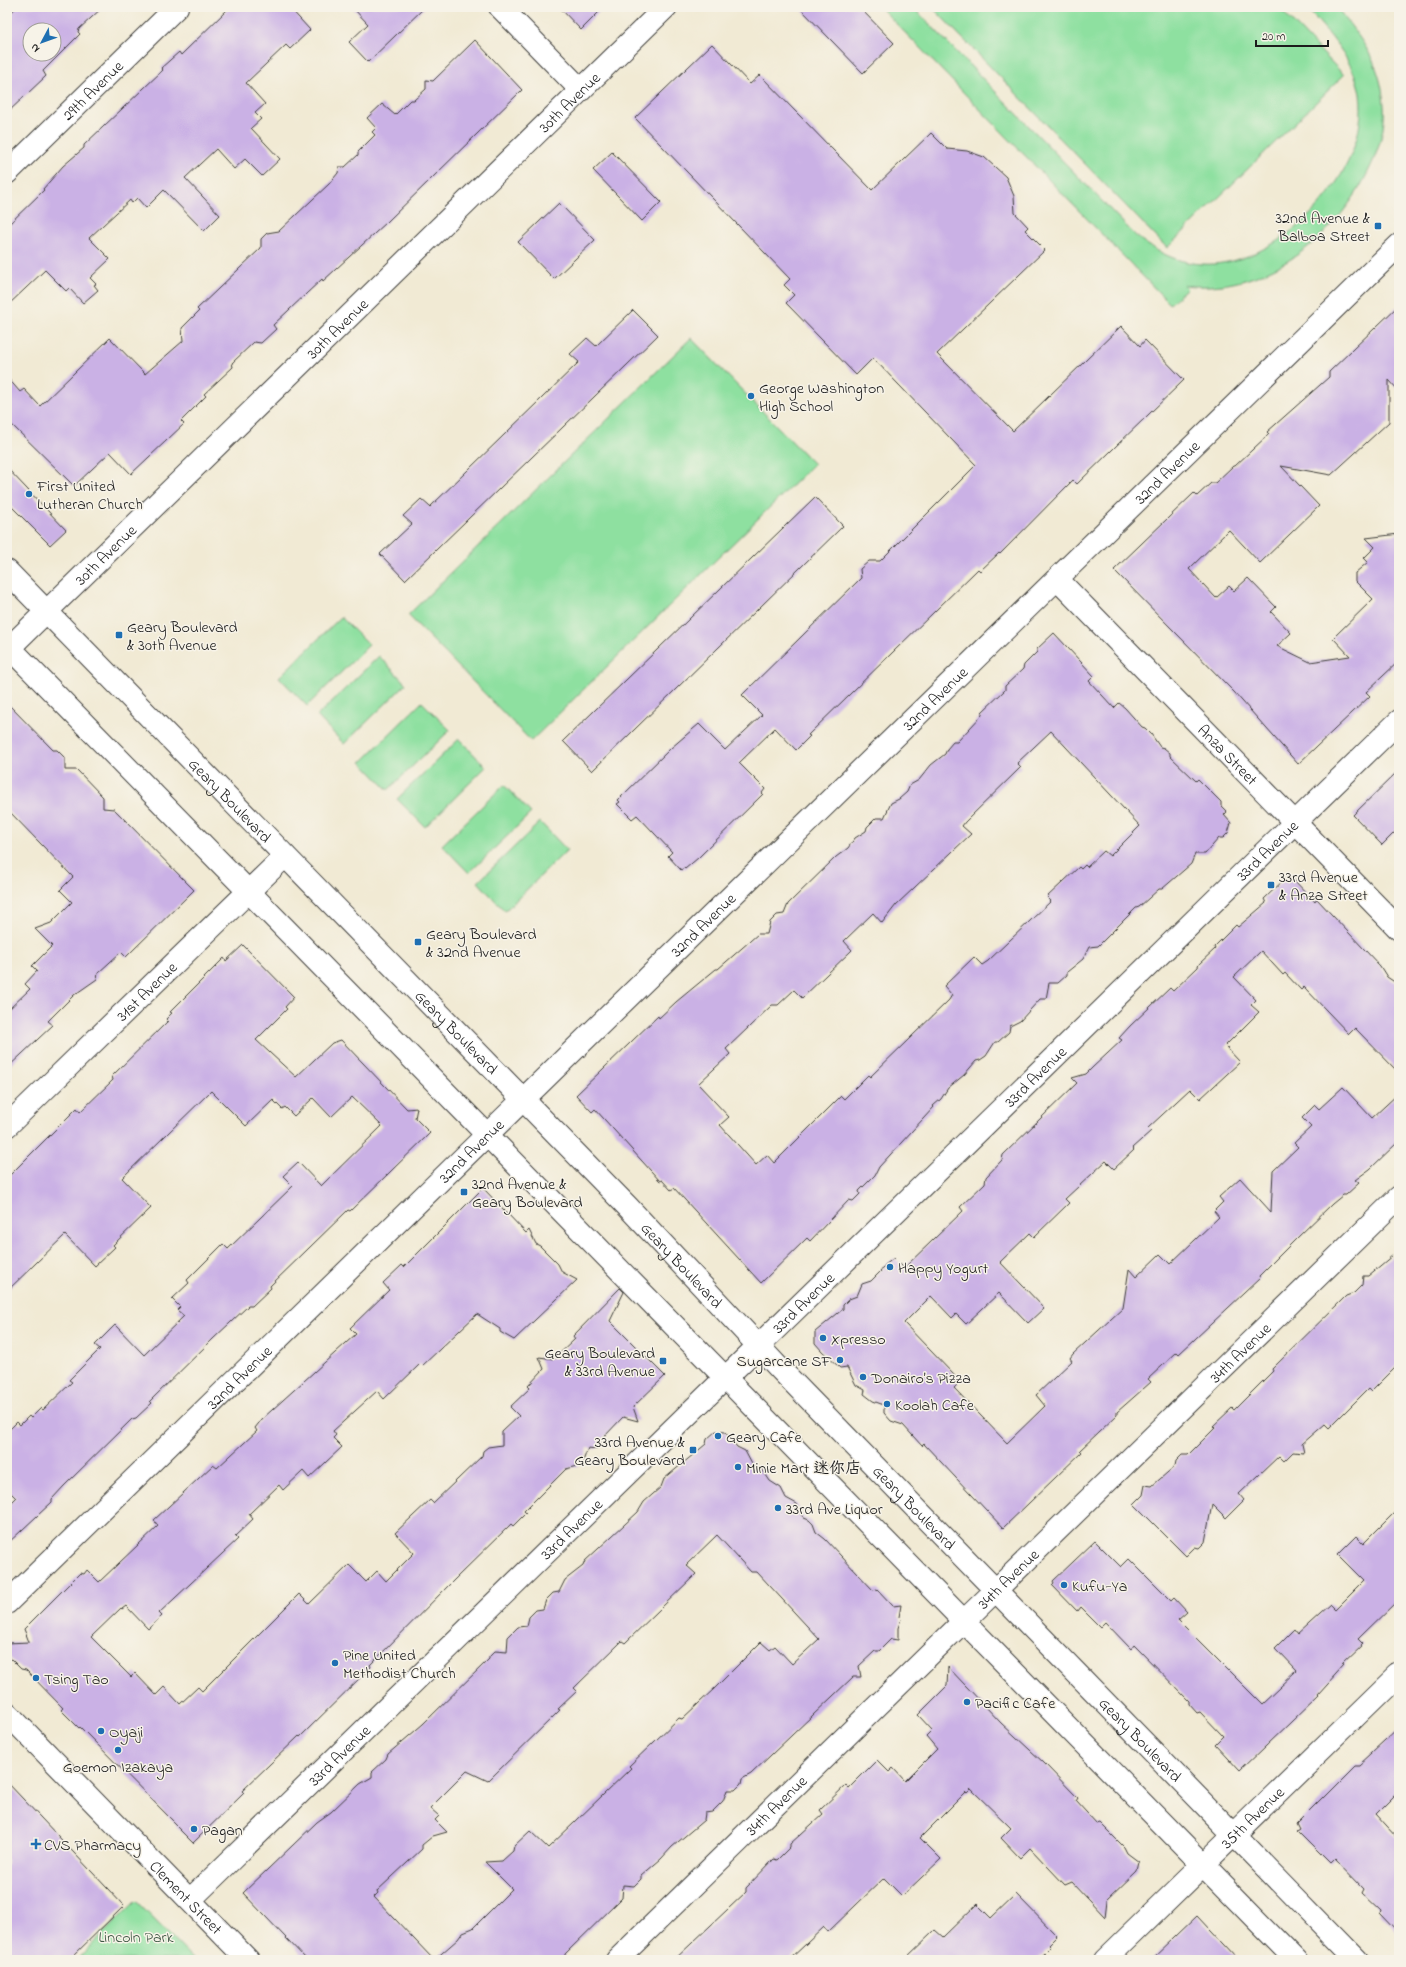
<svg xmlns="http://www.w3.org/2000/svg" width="1406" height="1967" viewBox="0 0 1406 1967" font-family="'Indie Flower','LXGW WenKai TC',sans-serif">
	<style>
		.green { fill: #8ee0a0; stroke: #557e5e }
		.building { fill: #cab1e5; fill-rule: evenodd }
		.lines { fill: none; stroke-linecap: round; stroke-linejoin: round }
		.minor-casing { stroke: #3c3b38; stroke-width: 24 }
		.tertiary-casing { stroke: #3c3b38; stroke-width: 24 }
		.primary-casing { stroke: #3c3b38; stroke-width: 24 }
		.minor { stroke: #fff; stroke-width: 22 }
		.tertiary { stroke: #fff; stroke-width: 22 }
		.primary { stroke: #fff; stroke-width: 22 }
		.poi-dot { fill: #1f6fb2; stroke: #f7f3e8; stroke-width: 1.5 }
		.labels { text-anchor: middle; stroke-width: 3; stroke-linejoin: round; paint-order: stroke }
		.street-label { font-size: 16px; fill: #1c1c1c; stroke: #f7f3e8 }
		.poi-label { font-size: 16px; fill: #1c1c1c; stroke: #f7f3e8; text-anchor: start }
		.park-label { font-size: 16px; fill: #3e5744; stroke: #f7f3e8 }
	</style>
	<rect width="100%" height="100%" fill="#f7f3e8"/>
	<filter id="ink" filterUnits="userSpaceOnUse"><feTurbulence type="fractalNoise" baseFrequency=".025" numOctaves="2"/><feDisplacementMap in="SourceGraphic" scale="8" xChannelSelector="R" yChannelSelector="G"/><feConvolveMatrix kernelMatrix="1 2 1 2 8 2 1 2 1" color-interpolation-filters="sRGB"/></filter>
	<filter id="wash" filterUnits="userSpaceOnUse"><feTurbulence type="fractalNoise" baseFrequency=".012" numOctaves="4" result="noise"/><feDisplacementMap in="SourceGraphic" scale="16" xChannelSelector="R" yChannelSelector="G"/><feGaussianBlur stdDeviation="0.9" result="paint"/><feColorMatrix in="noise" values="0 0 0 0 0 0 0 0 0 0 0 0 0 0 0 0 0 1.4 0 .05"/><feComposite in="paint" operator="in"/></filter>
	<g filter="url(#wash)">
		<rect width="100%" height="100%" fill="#f1ead4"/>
		<!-- green -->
		<path class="green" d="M880 7H913L1136 236C1158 254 1184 266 1214 264 1288 258 1371 170 1360 94 1354 59 1328 33 1306 7H1336C1362 39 1381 63 1384 105 1386 129 1378 152 1368 172 1335 240 1262 295 1184 285L1187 288 1170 304Z
			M932 7H1278L1344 75 1167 248Z
			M691 338 814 464 531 741 408 615Z
			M341 617 369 645 307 706 279 677Z
			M379 656 406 684 344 744 317 716Z
			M422 702 450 730 388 790 361 762Z
			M459 739 486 767 425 827 397 799Z
			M504 785 531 813 469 873 442 845Z
			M540 822 567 850 505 911 478 882Z
			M136 1901 194 1960H76Z"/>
		<g id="blocks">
			<!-- building -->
			<path class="building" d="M17 7H103L79 29 78 32 80 34 43 71 46 76 7 113V16ZM30 30H54V54H30Z
				M230 7H289L310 30 290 49 286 45 246 83 265 104 255 113 261 119 251 128 280 159 262 176 245 159 234 169 216 149 185 178 220 215 204 231 164 190 146 208 137 198 132 203 130 200 89 238 110 259 90 278 96 284 94 285 98 290 83 303 69 288 66 291 45 270 7 306V226L44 190 43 189 63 166 84 148V145L163 70 161 68 179 52 181 55Z
				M352 7H425L368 62 349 42 368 24Z
				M559 7H604L581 30Z
				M799 7H859L894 43 863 73Z
				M475 40 522 90 387 222 323 281 322 279 273 325 276 329 261 343 254 342 232 363 233 367 204 394 206 396 181 421 184 424 131 474 110 452 74 486 7 420V377L20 392 24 389 40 406 110 338 145 374 183 341 182 328 199 311 197 309 261 248V239L267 233 279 231 329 184 338 173 339 167H345L358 155V152L375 135 372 132 376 128 367 118 382 104 395 115 410 100H414L426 89V80L433 81Z
				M712 44 750 84 760 75 872 190 931 133 947 149 967 151 984 157 1006 177 1014 196 1015 213 1028 227 1025 230 1045 250 937 354 1013 431 1121 326 1140 346 1145 340 1184 380 1077 484 1073 480 1000 554 999 553 980 571 978 569 808 735 810 736 796 750 775 728 739 763 765 789 762 793 763 794 698 858 685 869 684 868 681 870 668 856 672 852 637 815 632 819 617 804 620 802 618 800 671 748 699 724 725 750 762 715 742 695 861 578 860 569 869 561H880L976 465 873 358 856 375 786 303 794 295 784 285 790 279 635 118Z
				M612 152 661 202 642 221 593 170Z
				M559 203 595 240 554 279 518 242Z
				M1399 305V391L1389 380V422L1331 475 1281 466 1319 506 1260 563 1229 530 1189 569 1216 598 1229 586 1234 591 1248 578 1276 607 1271 612 1291 633 1277 646 1310 662 1350 656 1333 638 1373 599 1355 581V573L1368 562 1364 558 1375 547 1366 538 1399 534V661L1366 692 1370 696 1298 764 1234 692 1114 570 1194 493 1197 496 1211 483H1215L1233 466H1235L1269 434 1267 432 1329 377V372Z
				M633 310 658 335 405 580 380 554 412 524 403 516 421 499 430 507 579 362 570 354 587 338 596 346Z
				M7 468 66 530 50 545 7 502Z
				M815 497 843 526 592 771 563 741Z
				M1054 633 1094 676 1089 681 1114 708 1119 703 1125 708 1142 727 1145 728 1151 734 1160 747 1164 748 1170 753V756L1196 781 1198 779 1221 802V806L1227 812 1224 815 1231 823 1228 833 1223 838H1219L1205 854H1195L1191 864 1162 889H1159L1139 907 1136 908 1098 946 1089 947 1083 959 1067 972V975L1058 983H1049L1046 999H1040L1020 1021 1010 1026 1009 1032 998 1042H995L986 1056 980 1060 976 1061 964 1075 948 1088 941 1099 933 1106 934 1107 879 1167 875 1175 859 1191 860 1194 853 1201 849 1200 810 1241 807 1238 761 1283 674 1188 671 1190 662 1180 660 1181 595 1109 592 1112 576 1095 658 1016 659 1018 676 1002 716 969H718L758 934H767L770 922 777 915 784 914 788 904 836 857 848 848 855 838 866 831 867 827 876 818H884L891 803 899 799 907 792 910 785 919 780 931 765 945 754 947 749 953 742H957L982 715V712L1005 690V686L1023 669 1024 665 1037 652V649ZM1051 731 1140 826 1110 856 1104 851 1087 867 1085 865 1081 869 1079 867 1047 897 1051 901 988 961 982 965 974 957 944 986 952 995 949 1000 870 1077 868 1075 844 1099 841 1096 774 1163 767 1155 756 1165 720 1125 729 1117 698 1084 730 1054 726 1049 772 1005H778L794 990 802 998 852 950 844 941 873 913 882 923 896 905 971 834 962 826 965 822 1021 767 1017 763Z
				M7 703 53 750H57L65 758V770H77L103 797V808L114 809 194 890 126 957 121 952 98 973 97 979 74 995 48 1021 53 1025 7 1068V1011L30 989 25 984 37 971 32 966 52 946 35 929 51 923 72 902 60 890 73 877 7 809Z
				M1399 770V828L1382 845 1353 815Z
				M1288 876H1290L1315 902 1317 899 1380 966 1387 977 1399 985V1073L1355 1028 1349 1034 1304 987 1301 990 1285 973 1283 975 1261 951 1234 977 1256 1000 1251 1005 1259 1012 1225 1046 1240 1062 1200 1099 1190 1089 1148 1128 1151 1131 1132 1148 1134 1150 1114 1169 1106 1161 1065 1199 1069 1203 1034 1237 1030 1233 1000 1262 1044 1308 1028 1323 999 1293 966 1324 956 1314 952 1318 931 1296 904 1323 954 1375V1380L958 1384 954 1388 1007 1443 1045 1406 1036 1395 1072 1361 1070 1358 1073 1354 1123 1308 1129 1269 1136 1277 1160 1254 1170 1264 1219 1217 1214 1211 1223 1202 1219 1197 1240 1178 1271 1212 1273 1171 1298 1147 1294 1143 1311 1127 1302 1118 1315 1105 1319 1109 1343 1087 1372 1118 1399 1093V1141L1370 1169 1355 1180 1359 1183 1346 1195H1343L1332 1204 1297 1238 1259 1276 1260 1278 1179 1354 1177 1352 1148 1379 1151 1382 1117 1412V1415L1080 1450 1082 1452 1003 1528 924 1444 922 1446 903 1425 891 1421 884 1413V1405L873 1401 864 1394 865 1390 856 1385 847 1367 840 1368 822 1351 815 1343V1332L843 1309V1305L849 1299 857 1296 862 1284 871 1281 881 1271 885 1265 894 1258 904 1268 963 1211 960 1207 985 1183 986 1177 1002 1160 1003 1155 1077 1083 1072 1078 1086 1074 1093 1067 1122 1040 1119 1038 1130 1026 1170 988 1173 991 1198 967 1199 964 1215 949 1214 947 1236 925 1238 927 1266 903 1264 899Z
				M243 945 294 997 285 1007 287 1009 256 1040 296 1077 332 1043 341 1040 407 1109 417 1108 415 1118 430 1133 350 1211 348 1210 270 1286 271 1288 252 1306H248L213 1339 150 1401 152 1403 136 1418 132 1419 64 1486 52 1499V1502L7 1544V1507L16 1498 7 1489V1432L17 1422 20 1425 29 1416 31 1418 41 1408 43 1410 72 1382 69 1380 100 1349 95 1345 115 1325 144 1355 184 1316 177 1310 180 1307 172 1299 189 1283 187 1280 223 1244 228 1249 293 1186 283 1176 298 1162 321 1186 382 1126 352 1097 331 1117 313 1098 294 1116 285 1107 282 1109 273 1100 246 1126 211 1091 122 1178 151 1208 113 1245 115 1247 95 1266 65 1235 7 1291V1178L77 1108 80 1112 113 1080 112 1076 168 1021 166 1019 172 1013 170 1012 224 958 226 961Z
				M483 1188 526 1233 529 1230 536 1244 540 1246 558 1264 562 1272 577 1280 514 1340 500 1332V1329L477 1314 422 1366 420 1364 384 1399 377 1391 333 1431 336 1435 333 1438 342 1447 309 1478 303 1471 283 1490 279 1485 249 1514 253 1519 235 1536 238 1539 159 1613 162 1616 148 1629 126 1606 122 1609 121 1608 91 1637 131 1677 135 1673 156 1695 164 1687 180 1704 198 1687 202 1691 299 1594 309 1604 349 1565 366 1582 377 1571 386 1581 414 1553 395 1533 430 1500 433 1503 482 1456 483 1451 488 1447 502 1445V1432L519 1416 510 1407 530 1388 528 1386 544 1369 539 1357 554 1359 575 1339 573 1336 620 1288 624 1292 610 1321 665 1376 633 1407 638 1421 623 1417 603 1438V1442L596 1449 588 1448 583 1461 578 1466 566 1469 524 1511 526 1513 513 1526 511 1524 454 1580 370 1665 371 1667 300 1737 299 1736 242 1791 244 1793 193 1843 176 1826 177 1825 80 1727 79 1728 61 1710 63 1708 26 1670 21 1669 7 1655V1643L29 1642 24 1629 80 1573 84 1574 87 1570 99 1582 158 1526 154 1520 213 1465 217 1468 257 1431 255 1428 262 1419 356 1334 350 1328 389 1290 383 1283 402 1265 404 1267Z
				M1399 1250V1364L1371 1392 1368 1389 1329 1428 1325 1424 1302 1444 1304 1453 1293 1452 1284 1461 1279 1456 1239 1494 1244 1500 1226 1518 1212 1504 1205 1542 1199 1548 1195 1547 1186 1556 1134 1504 1143 1495 1145 1485 1152 1486 1175 1466 1176 1461 1182 1455H1188L1215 1428 1213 1426 1232 1408 1234 1410 1273 1371 1272 1369 1346 1296 1354 1293 1362 1285 1363 1276H1368Z
				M716 1431 725 1432 737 1447 745 1451 754 1468 762 1469 770 1481 781 1488 786 1498 797 1504 804 1518 809 1520 813 1524 816 1532 825 1539 873 1590 877 1589 893 1606 901 1605 899 1617 901 1619 898 1628V1640L891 1639 879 1651H875L859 1666 861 1677H853L751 1774 742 1779 741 1784 735 1790H727L723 1801 712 1812 705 1813 704 1820 672 1847 661 1859 641 1876V1879L634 1886 623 1885 622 1898 565 1954V1960H307L243 1893 317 1822 331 1812 360 1784 372 1777V1772L386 1759 388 1754 423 1724 489 1659V1657L495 1651 507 1652 508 1637 518 1627 527 1626 529 1617 536 1610 543 1609 546 1600 553 1593 559 1592 565 1580 583 1566 585 1561 638 1512 644 1502 661 1487 664 1479 706 1444 707 1439ZM717 1535 751 1572H757L819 1639 792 1664 775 1646 770 1650 761 1642 715 1688 682 1719 679 1718 629 1766 631 1768 548 1848 530 1831 514 1846 513 1851 502 1861 485 1862 512 1889 473 1928 463 1932 458 1939 434 1960 374 1897 378 1893 377 1891 422 1849V1845L433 1836 447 1832 435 1820 439 1816 430 1808 467 1771 488 1781 560 1710 558 1709 577 1691 574 1688 622 1641 625 1643 696 1574 686 1565Z
				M1399 1508V1599L1358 1639 1363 1644 1343 1663 1345 1664 1317 1695 1318 1696 1240 1771 1215 1744 1223 1736 1200 1712 1197 1713 1189 1704V1701L1134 1645 1131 1649 1105 1622 1100 1627 1080 1607 1077 1611 1052 1585 1054 1583 1053 1581 1095 1541 1121 1567 1129 1559 1171 1601 1174 1598 1187 1612 1178 1620 1262 1704 1297 1671 1275 1648 1294 1629 1298 1634 1331 1604 1336 1609 1364 1581 1338 1555 1357 1536 1364 1543Z
				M948 1667 1001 1723 1044 1763 1078 1798 1076 1801 1097 1824 1100 1823 1124 1847 1127 1853 1139 1862 1137 1871 1107 1900 1105 1917 1072 1882 1065 1885 1030 1848 1020 1858 1001 1838 1011 1828 971 1789 967 1793 966 1792 920 1838 941 1859 902 1896 884 1878 828 1932 824 1927 789 1960H674L746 1892V1888L774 1859 777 1860 790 1847V1844L823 1814 820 1810 846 1785 849 1788 877 1760 889 1772 893 1768 905 1781 937 1749 926 1736 932 1730 918 1715 947 1686Z
				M1399 1729V1792L1376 1815 1399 1840V1934L1379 1913 1380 1910 1361 1892 1363 1888 1335 1859 1330 1864 1297 1831 1300 1829 1297 1823 1355 1765H1360Z
				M7 1782 124 1906 69 1960H7Z
				M1016 1894 1057 1936 1049 1944 1051 1946 1037 1960H904L935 1930 943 1937 977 1904 991 1918Z
				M1197 1916 1238 1960H1151Z"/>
		</g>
	</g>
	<g filter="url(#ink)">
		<use href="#blocks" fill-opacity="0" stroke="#3c3b38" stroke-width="1"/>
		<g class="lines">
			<!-- minor casing -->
			<g class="minor-casing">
				<g id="minor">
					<path d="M500 7 581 90"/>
					<path id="s1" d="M7 173 177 7"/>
					<path id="s2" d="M1057 579 1399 929"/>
					<path id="s3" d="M7 650 666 7"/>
					<path id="s4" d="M7 1126 285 856"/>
					<path id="s5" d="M7 1603 1399 245"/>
					<path id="s6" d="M964 1621 1399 1197"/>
					<path id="s7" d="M190 1900 1399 721"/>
					<path id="s8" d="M1105 1960 1399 1674"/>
				</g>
			</g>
			<!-- tertiary casing -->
			<g class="tertiary-casing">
				<g id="tertiary">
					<path id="s9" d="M7 1713 248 1960"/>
					<path id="s10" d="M617 1960 964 1621"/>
				</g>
			</g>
			<!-- primary casing -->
			<g class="primary-casing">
				<g id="primary">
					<path id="s11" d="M7 571 628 1207 781 1370 1356 1960"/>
					<path d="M7 645C435 1085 868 1520 1296 1960"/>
				</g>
			</g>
			<!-- minor -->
			<use href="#minor" class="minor"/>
			<!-- tertiary -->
			<use href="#tertiary" class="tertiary"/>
			<!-- primary -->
			<use href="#primary" class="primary"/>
		</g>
	</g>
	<!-- markers -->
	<g class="poi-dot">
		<rect x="1374" y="222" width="8" height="8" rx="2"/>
		<circle cx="751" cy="396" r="4"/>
		<circle cx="29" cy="494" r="4"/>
		<rect x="115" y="631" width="8" height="8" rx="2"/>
		<rect x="1267" y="881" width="8" height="8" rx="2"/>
		<rect x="414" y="938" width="8" height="8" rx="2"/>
		<rect x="460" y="1188" width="8" height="8" rx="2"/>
		<circle cx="890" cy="1267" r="4"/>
		<circle cx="823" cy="1338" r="4"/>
		<circle cx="840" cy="1360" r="4"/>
		<rect x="659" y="1357" width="8" height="8" rx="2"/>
		<circle cx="863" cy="1377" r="4"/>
		<circle cx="887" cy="1404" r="4"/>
		<circle cx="718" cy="1436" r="4"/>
		<rect x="689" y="1446" width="8" height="8" rx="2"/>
		<circle cx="738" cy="1467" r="4"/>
		<circle cx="778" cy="1508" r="4"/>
		<circle cx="1064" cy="1585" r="4"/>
		<circle cx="335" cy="1663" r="4"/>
		<circle cx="36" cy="1678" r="4"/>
		<circle cx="967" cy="1702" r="4"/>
		<circle cx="101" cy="1731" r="4"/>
		<circle cx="118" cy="1750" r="4"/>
		<circle cx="194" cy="1829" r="4"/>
		<path d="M34 1838h4v4h4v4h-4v4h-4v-4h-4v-4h4z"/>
	</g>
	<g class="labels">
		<!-- street labels -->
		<g class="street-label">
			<text dy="6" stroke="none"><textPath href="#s1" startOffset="119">29th Avenue</textPath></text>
			<text dy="6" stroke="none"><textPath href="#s3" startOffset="785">30th Avenue</textPath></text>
			<text dy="6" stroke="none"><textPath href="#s3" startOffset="461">30th Avenue</textPath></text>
			<text dy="6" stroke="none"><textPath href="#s5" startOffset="1620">32nd Avenue</textPath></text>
			<text dy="6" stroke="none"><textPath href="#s3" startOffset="137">30th Avenue</textPath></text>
			<text dy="6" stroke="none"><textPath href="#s5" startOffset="1296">32nd Avenue</textPath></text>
			<text dy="6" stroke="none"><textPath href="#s2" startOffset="245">Anza Street</textPath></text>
			<text dy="6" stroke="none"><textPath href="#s11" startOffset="320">Geary Boulevard</textPath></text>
			<text dy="6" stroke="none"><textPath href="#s7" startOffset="1504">33rd Avenue</textPath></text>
			<text dy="6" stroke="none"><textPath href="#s5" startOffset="972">32nd Avenue</textPath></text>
			<text dy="6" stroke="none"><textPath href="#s4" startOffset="194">31st Avenue</textPath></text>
			<text dy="6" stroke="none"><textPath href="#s11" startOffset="644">Geary Boulevard</textPath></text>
			<text dy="6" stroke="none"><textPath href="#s7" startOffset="1180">33rd Avenue</textPath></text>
			<text dy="6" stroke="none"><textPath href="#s5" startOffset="648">32nd Avenue</textPath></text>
			<text dy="6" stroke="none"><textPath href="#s11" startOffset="968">Geary Boulevard</textPath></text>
			<text dy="6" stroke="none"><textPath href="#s7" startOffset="856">33rd Avenue</textPath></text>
			<text dy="6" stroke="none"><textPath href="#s6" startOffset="385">34th Avenue</textPath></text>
			<text dy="6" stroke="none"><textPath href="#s5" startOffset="324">32nd Avenue</textPath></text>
			<text dy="6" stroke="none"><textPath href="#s11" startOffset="1304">Geary Boulevard</textPath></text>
			<text dy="6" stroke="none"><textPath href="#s7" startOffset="532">33rd Avenue</textPath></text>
			<text dy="6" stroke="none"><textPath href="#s6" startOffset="61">34th Avenue</textPath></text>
			<text dy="6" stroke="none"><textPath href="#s11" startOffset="1628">Geary Boulevard</textPath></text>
			<text dy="6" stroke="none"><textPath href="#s7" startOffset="208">33rd Avenue</textPath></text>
			<text dy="6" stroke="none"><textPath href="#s10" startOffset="222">34th Avenue</textPath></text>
			<text dy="6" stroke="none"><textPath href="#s8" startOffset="205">35th Avenue</textPath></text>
			<text dy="6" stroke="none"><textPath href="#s9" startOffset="257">Clement Street</textPath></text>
		</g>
		<!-- poi labels -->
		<g class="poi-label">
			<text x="1370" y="223" text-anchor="end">32nd Avenue &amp;<tspan x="1370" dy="18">Balboa Street</tspan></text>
			<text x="759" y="393">George Washington<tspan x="759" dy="18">High School</tspan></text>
			<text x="37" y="491">First United<tspan x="37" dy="18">Lutheran Church</tspan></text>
			<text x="127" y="632">Geary Boulevard<tspan x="127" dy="18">&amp; 30th Avenue</tspan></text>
			<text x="1279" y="882">33rd Avenue<tspan x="1279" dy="18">&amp; Anza Street</tspan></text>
			<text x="426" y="939">Geary Boulevard<tspan x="426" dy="18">&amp; 32nd Avenue</tspan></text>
			<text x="472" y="1189">32nd Avenue &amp;<tspan x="472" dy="18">Geary Boulevard</tspan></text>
			<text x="898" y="1273">Happy Yogurt</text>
			<text x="831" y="1344">Xpresso</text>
			<text x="655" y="1358" text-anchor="end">Geary Boulevard<tspan x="655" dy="18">&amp; 33rd Avenue</tspan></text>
			<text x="832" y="1366" text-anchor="end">Sugarcane SF</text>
			<text x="871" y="1383">Donairo’s Pizza</text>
			<text x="895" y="1410">Koolah Cafe</text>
			<text x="726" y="1442">Geary Cafe</text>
			<text x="685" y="1447" text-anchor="end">33rd Avenue &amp;<tspan x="685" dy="18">Geary Boulevard</tspan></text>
			<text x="746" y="1473">Minie Mart 迷你店</text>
			<text x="786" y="1514">33rd Ave Liquor</text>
			<text x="1072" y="1591">Kufu-Ya</text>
			<text x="343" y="1660">Pine United<tspan x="343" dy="18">Methodist Church</tspan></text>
			<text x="44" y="1684">Tsing Tao</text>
			<text x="975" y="1708">Pacific Cafe</text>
			<text x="109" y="1737">Oyaji</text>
			<text x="118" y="1772" text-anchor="middle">Goemon Izakaya</text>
			<text x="202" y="1835">Pagan</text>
			<text x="44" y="1850">CVS Pharmacy</text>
		</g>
		<!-- park labels -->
		<g class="park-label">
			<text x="136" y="1942">Lincoln Park</text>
		</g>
	</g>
	<!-- margin -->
	<rect width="1406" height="1967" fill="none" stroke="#f7f3e8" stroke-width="24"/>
	<!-- north arrow -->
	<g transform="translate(42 42) rotate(229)"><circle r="19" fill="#f7f3e8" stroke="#9f9d96"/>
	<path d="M0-3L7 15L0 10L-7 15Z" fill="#1f6fb2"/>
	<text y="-6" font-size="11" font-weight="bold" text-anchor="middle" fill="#1c1c1c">N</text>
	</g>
	<!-- scale -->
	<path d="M1256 40v6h72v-6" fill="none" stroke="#1c1c1c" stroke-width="2"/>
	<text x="1262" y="40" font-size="12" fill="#1c1c1c" stroke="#f7f3e8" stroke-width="3" paint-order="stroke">20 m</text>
</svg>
